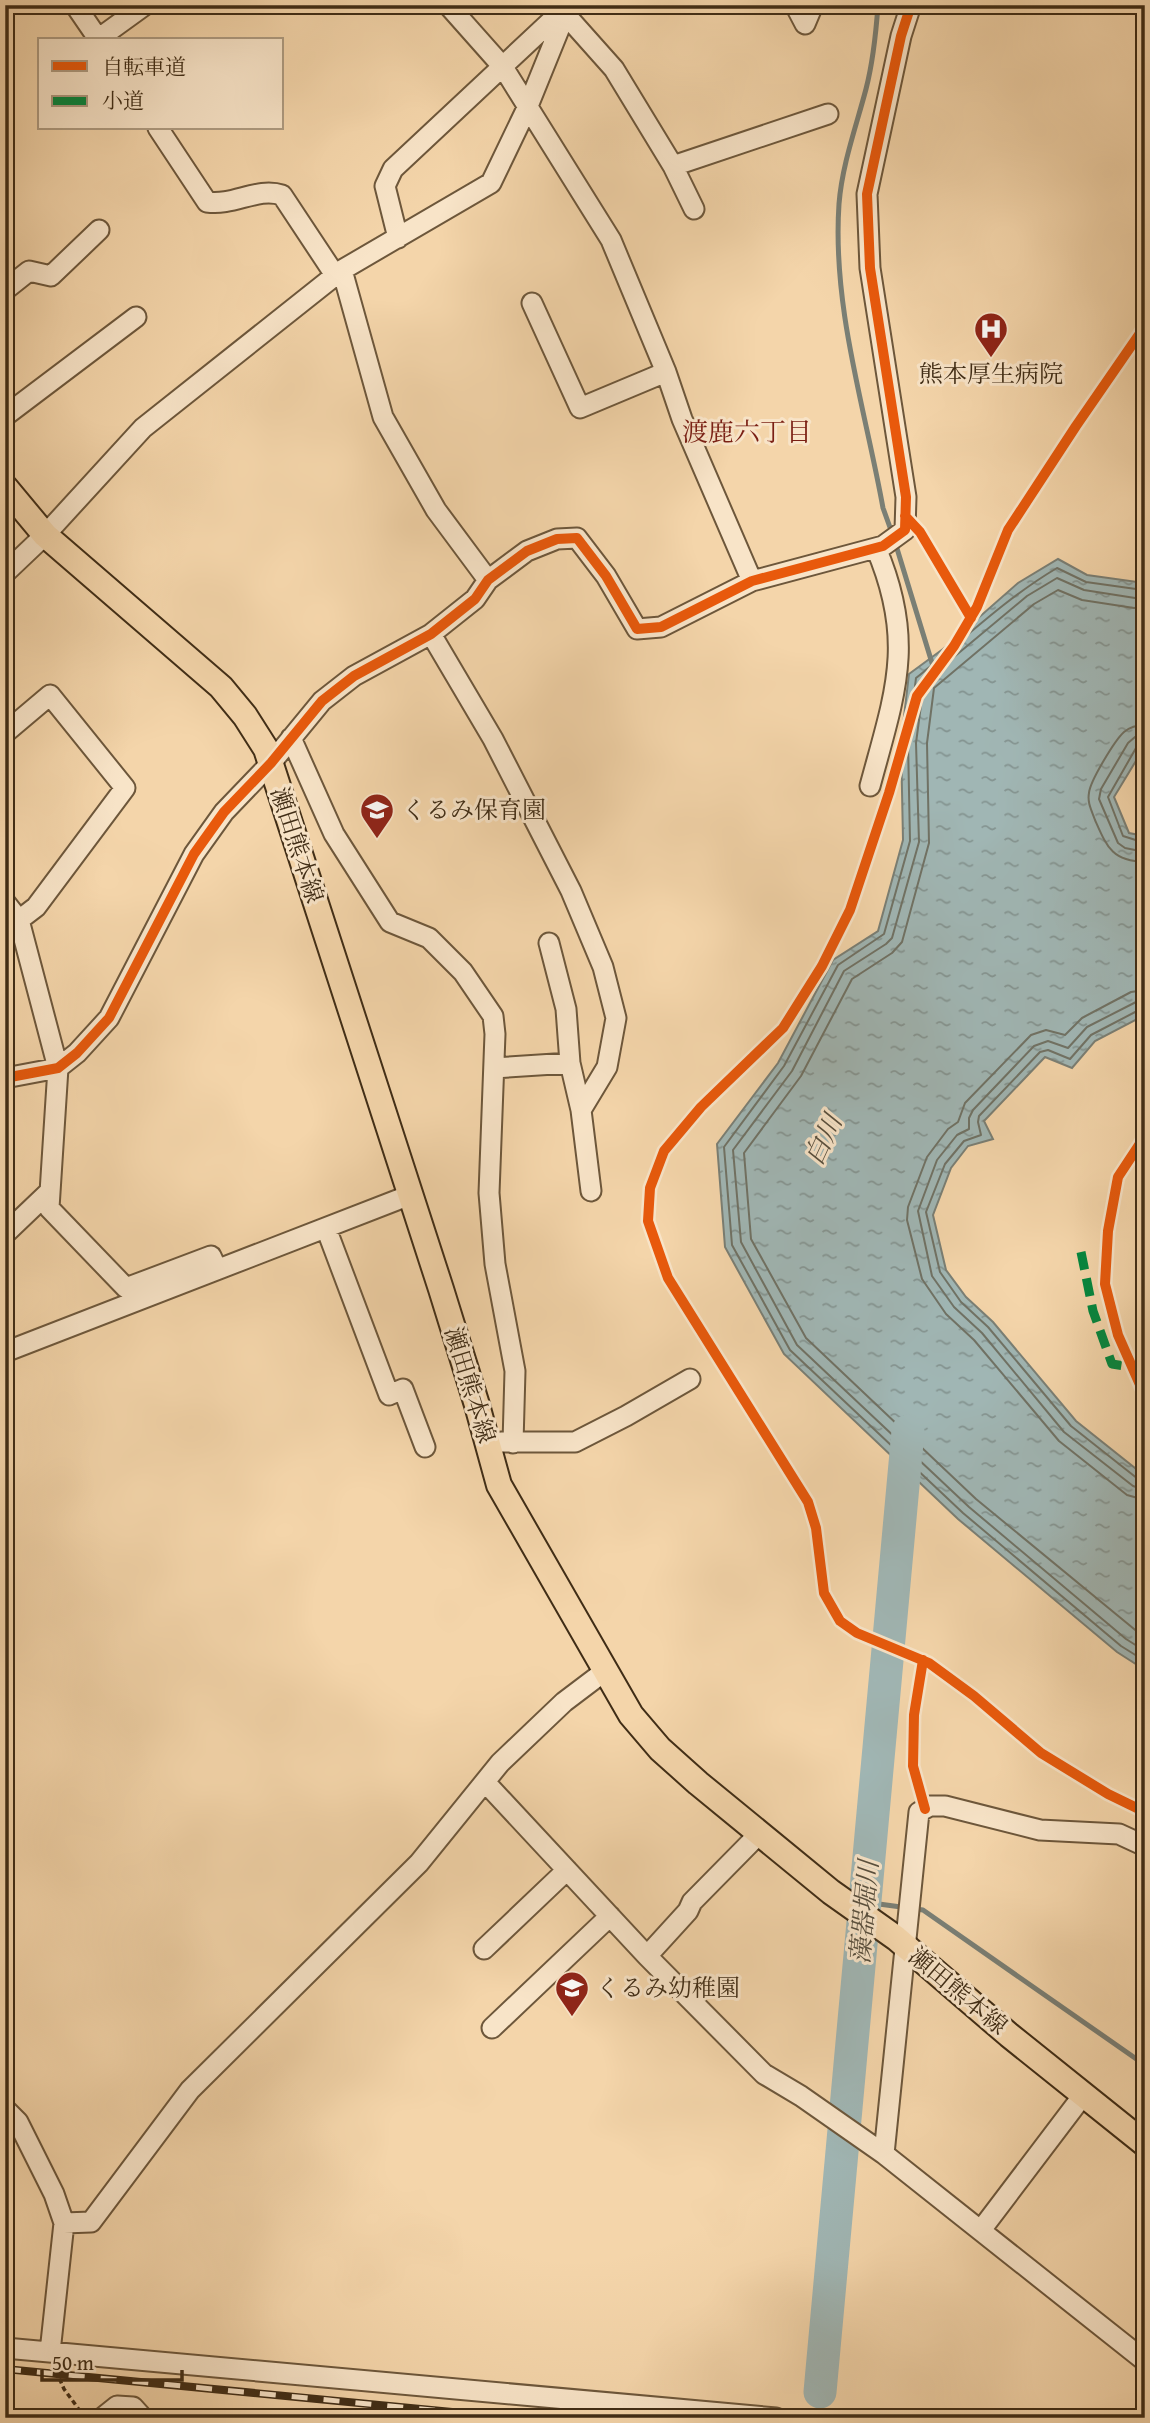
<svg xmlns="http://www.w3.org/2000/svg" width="1150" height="2423" viewBox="0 0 1150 2423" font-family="'Gentium Book Plus','Noto Serif JP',serif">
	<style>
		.water { fill: url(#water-ripples); stroke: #7a7f75; stroke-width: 2 }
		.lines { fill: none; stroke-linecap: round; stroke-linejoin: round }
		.shore { stroke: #707265; stroke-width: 2 }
		.stream { stroke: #7a7f75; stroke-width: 5 }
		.river { stroke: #a0b6b4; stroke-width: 33 }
		.minor-casing { stroke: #6d573b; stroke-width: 23 }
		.major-casing { stroke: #402d16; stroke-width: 28 }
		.path { stroke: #402d16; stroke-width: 3.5; stroke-dasharray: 5 3.5; stroke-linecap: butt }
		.minor { stroke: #f8e4c8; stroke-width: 19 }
		.major { stroke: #f4d5aa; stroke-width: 24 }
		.rail-casing { stroke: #402d16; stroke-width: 8 }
		.rail { stroke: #f8e4c8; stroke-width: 5; stroke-dasharray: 16; stroke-linecap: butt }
		.quiet { stroke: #00873e; stroke-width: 9; stroke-dasharray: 18 9; stroke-linecap: butt }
		.cycleway-casing { stroke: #f8e4c8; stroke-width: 15 }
		.cycleway { stroke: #e8590c; stroke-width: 10 }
		.labels { text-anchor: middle; stroke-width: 6; stroke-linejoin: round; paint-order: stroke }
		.poi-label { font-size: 24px; fill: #402d16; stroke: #f8e4c8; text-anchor: start }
		.street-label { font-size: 24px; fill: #402d16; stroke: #f8e4c8 }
		.neighbourhood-label { font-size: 26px; fill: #7a1f14; stroke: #f8e4c8 }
		.water-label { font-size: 26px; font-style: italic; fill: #584f3e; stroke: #f8e4c8 }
	</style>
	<defs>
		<pattern id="water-ripples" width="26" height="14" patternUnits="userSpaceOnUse" patternTransform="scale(1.75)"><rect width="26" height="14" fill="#a0b6b4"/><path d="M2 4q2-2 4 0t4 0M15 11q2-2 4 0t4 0" fill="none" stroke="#849491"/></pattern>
	</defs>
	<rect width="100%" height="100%" fill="#f4d5aa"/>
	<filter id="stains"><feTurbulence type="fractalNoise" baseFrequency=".00286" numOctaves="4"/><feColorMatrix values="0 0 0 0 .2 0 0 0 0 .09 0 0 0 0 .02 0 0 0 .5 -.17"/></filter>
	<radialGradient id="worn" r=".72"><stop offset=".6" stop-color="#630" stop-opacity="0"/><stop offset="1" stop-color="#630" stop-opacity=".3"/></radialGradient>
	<!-- water -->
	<path class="water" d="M1058 559 1087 575 1137 582 1145 575V746L1114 797 1129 833 1145 836V1015L1095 1041 1072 1068 1045 1057 984 1121 993 1139 968 1146 951 1168 933 1215 946 1270 966 1297 993 1322 1076 1421 1145 1476V1670L1117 1652 958 1519 784 1354 725 1247 717 1144 778 1063 833 960 878 931 903 840 901 742 909 674 943 649 1018 583Z"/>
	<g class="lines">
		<!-- shore -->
		<path class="shore" d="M1145 585 1136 589 1086 582 1057 568C1006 598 962 641 916 678L908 742 910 841 884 934 838 965 784 1066 724 1147 732 1245 790 1350 963 1513 1121 1646 1145 1661
			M1145 596 1135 598 1084 590 1057 578 1027 596 924 682 916 743 919 842 892 938 886 944 844 971 792 1071 733 1150 741 1242 797 1345 969 1507 1126 1639 1145 1651
			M1145 607 1134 608 1082 600 1058 590 1034 604 934 688 927 743 929 843 902 942 892 953 852 979 801 1076 744 1153 751 1239 806 1338 976 1499 1145 1638
			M1145 725C1137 725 1130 727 1124 732 1115 740 1090 781 1089 793 1087 803 1092 811 1095 820 1107 847 1112 861 1145 862
			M1145 735 1135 737 1128 743 1101 789 1099 799 1118 843 1125 848 1145 852
			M1145 744 1136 748 1108 797 1123 836 1145 843
			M1145 990 1131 992 1082 1018 1065 1035 1046 1030 1031 1035 965 1103 958 1122 948 1129 927 1157 908 1207 907 1220 922 1279 946 1314 974 1340 1059 1441 1127 1495 1145 1500
			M1145 1000 1136 1002 1087 1027 1068 1048 1048 1041 1034 1046 973 1110 969 1118V1129L957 1135 937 1160 918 1211 932 1276 954 1307 982 1333 1064 1432 1133 1486 1145 1490
			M1145 1009 1139 1010 1091 1035 1070 1059 1048 1050 1040 1052 979 1116 978 1122 981 1135 964 1141 945 1164 926 1212 940 1272 961 1302 988 1327 1071 1426 1138 1479 1145 1481"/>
		<!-- stream -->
		<path class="stream" d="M878 5C876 33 873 62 866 89 856 127 842 165 839 204 832 307 865 408 883 508L892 533
			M895 542 932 663
			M879 1904 923 1910 1145 2065"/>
		<!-- river -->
		<path class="river" d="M820 2392 908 1431"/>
		<!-- minor casing -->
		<g class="minor-casing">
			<path id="minor" d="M75 5 99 40
				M448 5 503 67 611 240 666 372 682 419 752 581
				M795 5 805 24 813 5
				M565 14 614 69 673 166 694 209
				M98 39 145 5
				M158 128 207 202C234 206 257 187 282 195L335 275
				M673 166 828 114
				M398 238 385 186 393 169 565 8
				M342 270 383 417 436 510 488 580
				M5 290 29 271 51 276 99 230
				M532 303 580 408 666 372
				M5 416 136 317
				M5 573 45 535 143 428 342 270 491 183 528 106 569 5
				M431 634 493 739 571 891 603 967 616 1018 607 1067 581 1110
				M5 733 50 695 125 788 36 907 19 920
				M291 738 334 834 390 922 429 938 463 972 493 1016 495 1034 489 1193 495 1264 515 1371 513 1443
				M870 786C895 693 916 642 876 548
				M5 902 19 920 58 1068 49 1208 126 1288 211 1256 217 1269
				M549 943 566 1009 570 1063 581 1110 591 1191
				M494 1068 570 1063
				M5 1078 58 1068 77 1053 109 1018 194 854 224 812 271 763 322 701 354 676 431 634 475 599 488 580 527 551 557 539 577 538 606 576 637 629 661 627 752 581 883 546 905 530 906 497 870 268 867 194 901 36 911 5
				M326 1228 389 1395 403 1389 425 1447
				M5 1234 50 1191
				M5 1352 410 1195
				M501 1442H575L626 1416 690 1379
				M485 1782 647 1956 764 2074 801 2096 884 2154 1145 2361
				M484 1949 567 1870
				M647 1956 688 1911 692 1902 760 1833
				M492 2028 610 1916
				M5 2109 18 2122 54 2194 64 2223 50 2352
				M884 2154 919 1812 930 1806H945L1040 1830 1119 1834 1145 1846
				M64 2223 91 2222 190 2090 419 1863 500 1763 564 1702 605 1671
				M981 2230 1084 2094
				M5 2348 776 2418
				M102 2418 117 2406 133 2407 143 2418"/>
		</g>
		<!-- major casing -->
		<g class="major-casing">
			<path id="major" d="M5 487 45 535 221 687 245 716 266 749 441 1289 477 1405 499 1485 631 1715 660 1749 698 1783 831 1892 896 1938 1009 2035 1145 2144"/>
		</g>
		<!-- path -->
		<path class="path" d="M56 2371 64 2389 83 2415"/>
		<!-- minor -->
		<use href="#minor" class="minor"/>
		<!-- major -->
		<use href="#major" class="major"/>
		<!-- rail casing -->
		<g class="rail-casing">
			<path id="rail" d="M5 2369 515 2418"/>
		</g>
		<!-- rail -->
		<use href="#rail" class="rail"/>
		<!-- quiet -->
		<path class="quiet" d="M1081 1252 1093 1311 1112 1364 1131 1367"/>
		<!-- cycleway casing -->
		<g class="cycleway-casing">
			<path id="cycleway" d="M1145 326 1076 426 1008 530 977 607 954 646 917 696 889 793 850 910 822 966 783 1028 701 1107 664 1151 650 1188 648 1221 668 1278 808 1502 816 1528 824 1593 840 1621 857 1633 929 1663 974 1696 1041 1753 1108 1794 1145 1812
				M905 516 920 532 971 618
				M5 1078 58 1068 77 1053 109 1018 194 854 224 812 271 763 322 701 354 676 431 634 475 599 488 580 527 551 557 539 577 538 606 576 637 629 661 627 752 581 883 546 905 530 906 497 870 268 867 194 901 36 911 5
				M1145 1136 1118 1177 1108 1231 1105 1284 1118 1335 1145 1396
				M923 1660 914 1715 913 1766 925 1809"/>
		</g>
		<!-- cycleway -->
		<use href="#cycleway" class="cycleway"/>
	</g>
	<!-- icons -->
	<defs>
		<g id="hospital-pin" transform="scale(1.75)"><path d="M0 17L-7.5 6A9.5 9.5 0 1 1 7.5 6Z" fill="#8f2418" stroke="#f8e4c8"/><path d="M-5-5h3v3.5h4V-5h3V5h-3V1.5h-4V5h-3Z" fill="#fff"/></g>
		<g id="school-pin" transform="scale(1.75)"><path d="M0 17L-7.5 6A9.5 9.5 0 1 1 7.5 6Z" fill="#8f2418" stroke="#f8e4c8"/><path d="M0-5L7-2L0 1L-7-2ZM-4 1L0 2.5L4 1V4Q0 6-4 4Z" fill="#fff"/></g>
	</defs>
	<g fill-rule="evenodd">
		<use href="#hospital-pin" x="991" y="329"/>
		<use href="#school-pin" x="377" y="810"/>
		<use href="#school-pin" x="572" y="1988"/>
	</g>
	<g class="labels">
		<!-- poi labels -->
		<g class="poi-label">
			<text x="991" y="382" text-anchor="middle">熊本厚生病院</text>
			<text x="402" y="818">くるみ保育園</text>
			<text x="596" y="1996">くるみ幼稚園</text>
		</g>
		<!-- street labels -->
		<g class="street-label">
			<text transform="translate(297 845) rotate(72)" y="8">瀬田熊本線</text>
			<text transform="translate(470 1385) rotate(73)" y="8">瀬田熊本線</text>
			<text transform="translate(958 1991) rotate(40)" y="8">瀬田熊本線</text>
		</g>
		<!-- neighbourhood labels -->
		<g class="neighbourhood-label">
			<text x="747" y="441">渡鹿六丁目</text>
		</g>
		<!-- water labels -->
		<g class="water-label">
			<text transform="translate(823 1140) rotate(-65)" y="9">白川</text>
			<text transform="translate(864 1912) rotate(-85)" y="9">藻器堀川</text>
		</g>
	</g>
	<!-- margin -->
	<rect width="1150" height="2423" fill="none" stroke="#f4d5aa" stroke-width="28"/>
	<rect x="7" y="7" width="1136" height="2409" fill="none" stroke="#402d16" stroke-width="3.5"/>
	<rect x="14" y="14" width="1122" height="2395" fill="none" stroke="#402d16" stroke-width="2"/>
	<!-- legend -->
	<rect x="38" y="38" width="245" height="91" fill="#f8e4c8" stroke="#ae9b81" stroke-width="2"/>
	<rect x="52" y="61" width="35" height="10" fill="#e8590c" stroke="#ae9b81" stroke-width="2"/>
	<text x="102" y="74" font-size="21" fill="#402d16">自転車道</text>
	<rect x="52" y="96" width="35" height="10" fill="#00873e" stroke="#ae9b81" stroke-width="2"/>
	<text x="102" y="108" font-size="21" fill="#402d16">小道</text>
	<!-- scale -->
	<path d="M42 2370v10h140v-10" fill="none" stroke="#402d16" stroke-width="3.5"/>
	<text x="52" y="2370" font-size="21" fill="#402d16" stroke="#f8e4c8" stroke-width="5" paint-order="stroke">50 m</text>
	<rect width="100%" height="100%" filter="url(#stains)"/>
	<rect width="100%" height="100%" fill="url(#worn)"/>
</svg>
